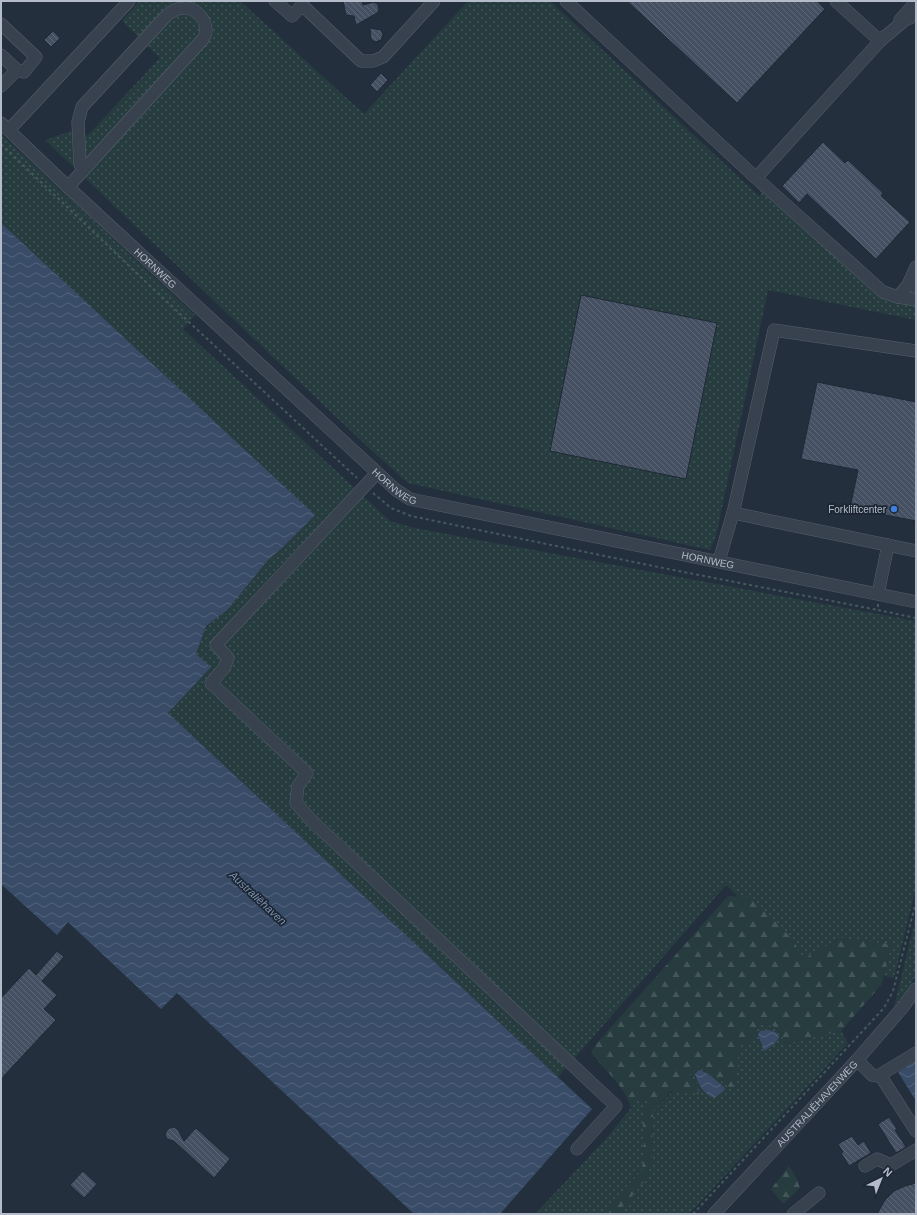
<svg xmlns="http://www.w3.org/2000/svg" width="917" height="1215" viewBox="0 0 917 1215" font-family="Helvetica,sans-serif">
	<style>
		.grass { fill: url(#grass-dots); fill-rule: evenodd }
		.forest { fill: url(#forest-firs) }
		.water { fill: url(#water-waves) }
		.building { fill: url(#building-back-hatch); stroke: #1f2835 }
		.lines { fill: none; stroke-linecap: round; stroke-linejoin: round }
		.minor-casing { stroke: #565f6c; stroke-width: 13 }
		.path { stroke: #44595c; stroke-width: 2; stroke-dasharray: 3 3; stroke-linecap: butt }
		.minor { stroke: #38414e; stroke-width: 12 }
		.shop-dot { fill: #3f7fe0; stroke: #1d2633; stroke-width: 1.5 }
		.labels { text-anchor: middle; stroke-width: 3.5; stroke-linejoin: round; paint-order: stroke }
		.street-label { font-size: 10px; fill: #b4bcc9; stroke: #1d2633 }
		.poi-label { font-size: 10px; fill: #b4bcc9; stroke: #1d2633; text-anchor: end }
		.water-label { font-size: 11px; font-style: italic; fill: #7c92b1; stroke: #1d2633 }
	</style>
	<defs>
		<pattern id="grass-dots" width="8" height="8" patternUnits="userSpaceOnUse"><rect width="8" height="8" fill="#263c3f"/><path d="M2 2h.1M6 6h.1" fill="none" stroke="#435659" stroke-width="1.8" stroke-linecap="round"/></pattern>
		<pattern id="forest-firs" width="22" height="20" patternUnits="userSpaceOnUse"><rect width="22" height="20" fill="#263c3f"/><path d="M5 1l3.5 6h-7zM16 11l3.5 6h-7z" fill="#435659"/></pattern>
		<pattern id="water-waves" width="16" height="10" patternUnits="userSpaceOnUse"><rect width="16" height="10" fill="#394c67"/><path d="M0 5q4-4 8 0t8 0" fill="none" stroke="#53647b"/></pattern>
		<pattern id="building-back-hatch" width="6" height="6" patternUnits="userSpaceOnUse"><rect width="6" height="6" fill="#455162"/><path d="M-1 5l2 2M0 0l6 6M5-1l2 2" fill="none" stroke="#5d6877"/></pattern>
	</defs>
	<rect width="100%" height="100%" fill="#242f3e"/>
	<!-- grass -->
	<path class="grass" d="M139 1H240L364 114 468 1H550L759 196 764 191 880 296 916 304V320L768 290 716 536 710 550 408 483 371 450 45 140 77 129 87 136 160 58 122 21Z
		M1 134 195 315 183 329 390 521 415 528 916 621V888L894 978 884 976 891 945 841 938 803 959 726 885 558 1077 168 713 210 667 196 654 206 627 242 592 268 560 281 549 314 515 1 223Z
		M916 916V975L909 989 894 1007Z
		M760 1024 774 1026 783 1035V1044L841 1031 848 1043 689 1214H617L648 1177 652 1154 653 1111 700 1064 738 1070V1052L742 1042 750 1044ZM768 1030 775 1032 761 1046 758 1035ZM703 1070 724 1087 714 1098 700 1087 695 1077Z
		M648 1100 642 1118 644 1138 642 1170 602 1214H535L604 1141 637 1101Z"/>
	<!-- forest -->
	<path class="forest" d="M728 896 751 898 781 926 796 945 803 959 841 938 891 944 882 984 841 1031 782 1044 783 1035 774 1026 760 1024 750 1044 742 1043 738 1052V1070L732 1089 700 1065 690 1074 699 1094 672 1090 653 1111 652 1154 648 1177 617 1214H602L642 1170 644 1138 642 1118 648 1100 637 1101 631 1108C625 1086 604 1070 591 1052L596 1044Z
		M789 1166 796 1177 800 1188 783 1204 771 1189Z"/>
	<!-- water -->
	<path class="water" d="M1 223 315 515 281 549 268 560 228 609 206 626 196 654 211 667 168 713 592 1109 500 1214H414L177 993 161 1009 68 922 57 935 1 884Z
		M768 1030C773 1031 778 1032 779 1038L774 1044 764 1051 758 1035 760 1031Z
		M916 1061V1101L898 1072Z
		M699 1070C707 1071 718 1082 724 1087L725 1090 714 1098C704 1094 698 1085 695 1074Z"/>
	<!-- building -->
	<path class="building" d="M343 1H362L363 5 374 2 378 5 379 10 377 13 356 25 354 16 346 15Z
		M627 1H817L825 9 737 103Z
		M370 28 381 30 383 35 381 40 375 42 371 39Z
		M53 31 60 38 51 47 44 40Z
		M381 73 388 80 377 92 370 85Z
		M823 142 845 163 848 160 883 193 881 196 910 222 876 259 807 194 799 203 782 186Z
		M581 295 717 323 686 479 550 451Z
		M817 382 916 402V521L850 508 858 470 801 459Z
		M57 951 64 957 42 981 57 995 44 1009 56 1020 1 1079V998L29 968 36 975Z
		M889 1117 897 1129 895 1130 906 1147 896 1153 878 1124Z
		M174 1127 178 1130 184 1141 196 1128 230 1159 214 1178 174 1141 167 1139 165 1135 167 1130 170 1128Z
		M852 1136 858 1145 864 1141 871 1153 849 1166 841 1153 843 1152 838 1144Z
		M83 1171 97 1184 84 1198 70 1185Z
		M916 1183V1214H877L885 1200 894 1191 905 1186Z"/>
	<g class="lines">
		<!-- minor casing -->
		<g class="minor-casing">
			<g id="minor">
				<path d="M275 1 292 16 302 5 361 61H373L383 57 434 1"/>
				<path d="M566 1 756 178 880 41 905 20 916 15"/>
				<path d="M836 1 880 41 885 36"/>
				<path d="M900 20 916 2"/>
				<path d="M1 24 36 57 24 72 17 70"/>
				<path d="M1 55 17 70 1 86"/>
				<path id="s1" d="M1 123 68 187 396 490 410 499 916 602"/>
				<path d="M9 130 129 1"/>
				<path d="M756 178 883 292 898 297 908 285"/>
				<path d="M68 187 203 39C205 36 206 33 206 30 206 19 195 7 184 8 177 8 172 11 167 15L82 107 78 122 80 164 83 171"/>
				<path d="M915 286 908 285 916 267"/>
				<path d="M898 297 916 300"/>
				<path d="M377 473 216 645 228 658 224 668 211 683 307 773 298 786 296 803 311 820 616 1106 577 1149"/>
				<path d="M733 513 916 551"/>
				<path d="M719 561 734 509 774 330 916 351"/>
				<path d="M878 594 888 545"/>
				<path d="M857 1060 872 1075 878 1076 916 1053"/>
				<path d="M880 1075 916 1131"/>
				<path d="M865 1166 877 1159 891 1165 916 1150"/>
				<path id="s2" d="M714 1214 857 1060 903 1007 916 989"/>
				<path d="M793 1214 819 1193"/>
			</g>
		</g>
		<!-- path -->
		<path class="path" d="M1 144 148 284 357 478
			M373 493 391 508 411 516 658 567 878 610
			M878 604V610L916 618
			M693 1214 884 1008 893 991 916 902"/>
		<!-- minor -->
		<use href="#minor" class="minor"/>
	</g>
	<!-- markers -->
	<circle class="shop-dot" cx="894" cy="509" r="4"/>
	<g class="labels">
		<!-- street labels -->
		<g class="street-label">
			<text dy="4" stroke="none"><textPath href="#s1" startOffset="212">HORNWEG</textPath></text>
			<text dy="4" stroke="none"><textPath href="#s1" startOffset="536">HORNWEG</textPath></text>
			<text dy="4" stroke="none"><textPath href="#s1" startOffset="860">HORNWEG</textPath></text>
			<text dy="4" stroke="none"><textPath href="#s2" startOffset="151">AUSTRALIËHAVENWEG</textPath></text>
		</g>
		<!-- poi labels -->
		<g class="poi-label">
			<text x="886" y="513">Forkliftcenter</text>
		</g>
		<!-- water labels -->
		<g class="water-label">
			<text transform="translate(258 898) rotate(43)" y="4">Australiëhaven</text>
		</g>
	</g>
	<!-- border -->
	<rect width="917" height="1215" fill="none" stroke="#b4bcc9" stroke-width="4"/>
	<!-- north arrow -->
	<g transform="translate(881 1179) rotate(43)" stroke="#1d2633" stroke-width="3" paint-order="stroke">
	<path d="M0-3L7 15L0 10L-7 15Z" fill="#b4bcc9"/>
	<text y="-6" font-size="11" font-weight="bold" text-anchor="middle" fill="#b4bcc9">N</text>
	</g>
</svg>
